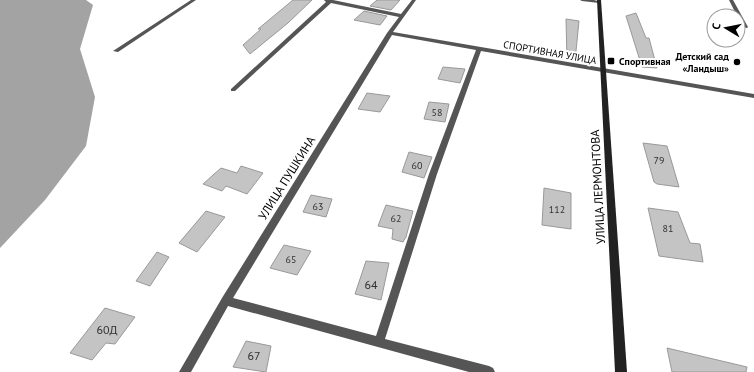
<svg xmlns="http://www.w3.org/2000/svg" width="754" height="372" viewBox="0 0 754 372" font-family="'PT Sans',sans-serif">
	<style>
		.water { fill: #a3a3a3 }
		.building { fill: #c4c4c4; stroke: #999 }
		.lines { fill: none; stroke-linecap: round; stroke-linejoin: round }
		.street { fill: #555; fill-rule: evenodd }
		.secondary { fill: #222; fill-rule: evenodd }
		.poi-dot { fill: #000; stroke: #fff; stroke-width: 1.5 }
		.labels { text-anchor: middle; stroke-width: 4; stroke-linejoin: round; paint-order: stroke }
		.far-street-label { font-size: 10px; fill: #000; stroke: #fff }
		.far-poi-label { font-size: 10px; font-weight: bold; fill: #000; stroke: #fff; text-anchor: end }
		.number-label { font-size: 10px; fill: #313131 }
		.street-label { font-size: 12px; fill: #000; stroke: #fff }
		.near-number-label { font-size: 12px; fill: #313131 }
	</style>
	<rect width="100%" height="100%" fill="#fff"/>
	<!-- water -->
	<path class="water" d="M0 0H86L93 5 80 49 95 97 86 146 45 200 0 248Z"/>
	<!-- building -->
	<path class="building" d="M293 0H312L288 23 250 54 243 45 261 29H258Z
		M377 0H400L391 10 370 6Z
		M364 11 387 16 380 25 354 20Z
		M636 13 646 38H649L657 68 642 67 626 16Z
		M566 19 579 21 575 61 567 60Z
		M443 67 465 69 460 83 438 79Z
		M367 93 390 96 380 112 358 109Z
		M429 102 449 104 445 122 424 119Z
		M643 143 667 146 679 187 657 184 654 182Z
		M409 152 432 157 424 178 402 172Z
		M241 166 263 173 247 194 226 186 222 191 203 184 221 168 237 173Z
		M544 188 571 193V229L542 225Z
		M311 195 332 199 326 217 303 212Z
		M386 205 413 211 406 237 403 242 392 239 393 229 378 226Z
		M648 208 678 212 690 243 700 244 703 262 659 256Z
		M206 211 225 217 197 252 179 243Z
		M284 245 311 251 297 275 270 268Z
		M157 252 169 257 150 286 136 281Z
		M366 261 389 263 381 300 355 294Z
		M105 308 135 317 115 344 106 343 92 360 70 353Z
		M246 341 271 346 266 372 233 367Z
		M667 348 747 367 746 372H672Z"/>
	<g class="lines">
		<!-- street -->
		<path class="street" d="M191 0H196L118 52 113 51Z
			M324 0H333L401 14 412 0H416L393 32 754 94V98L481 51 437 174 385 339 489 366 493 368 495 372H469L228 306 191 372H179L222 298 387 33 399 17 331 3 235 91H231V89L326 2ZM392 35 476 50 429 174 376 336 233 298Z
			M580 0H594L601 2 599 3 582 1Z
			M729 0H733L748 27 747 28 742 27 738 16H737Z"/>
		<!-- secondary -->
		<path class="secondary" d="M597 0H601L627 372H615Z"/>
	</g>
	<!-- markers -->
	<g class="poi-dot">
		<rect x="607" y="57" width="8" height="8" rx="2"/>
		<circle cx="737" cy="62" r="4"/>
	</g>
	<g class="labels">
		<!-- far-street labels -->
		<g class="far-street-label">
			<text transform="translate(550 52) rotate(10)" y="4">СПОРТИВНАЯ УЛИЦА</text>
		</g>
		<!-- far-poi labels -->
		<g class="far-poi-label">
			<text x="729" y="60">Детский сад<tspan x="729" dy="12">«Ландыш»</tspan></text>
			<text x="619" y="65" text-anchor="start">Спортивная</text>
		</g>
		<!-- number labels -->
		<g class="number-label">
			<text x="437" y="116">58</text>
			<text x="659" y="164">79</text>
			<text x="417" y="169">60</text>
			<text x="318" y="210">63</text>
			<text x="557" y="213">112</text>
			<text x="396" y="222">62</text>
			<text x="668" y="232">81</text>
			<text x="291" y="263">65</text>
		</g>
		<!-- street labels -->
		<g class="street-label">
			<text transform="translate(287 178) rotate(-58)" y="4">УЛИЦА ПУШКИНА</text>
			<text transform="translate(598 187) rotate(-93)" y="4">УЛИЦА ЛЕРМОНТОВА</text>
		</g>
		<!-- near-number labels -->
		<g class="near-number-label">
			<text x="371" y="289">64</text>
			<text x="107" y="334">60Д</text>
			<text x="254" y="360">67</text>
		</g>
	</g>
	<!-- north arrow -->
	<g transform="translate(726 28) rotate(280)"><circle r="19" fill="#ffffff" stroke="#999999"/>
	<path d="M0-3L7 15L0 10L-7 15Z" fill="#000000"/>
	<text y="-6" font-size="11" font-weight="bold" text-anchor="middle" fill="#000000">С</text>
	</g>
</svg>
